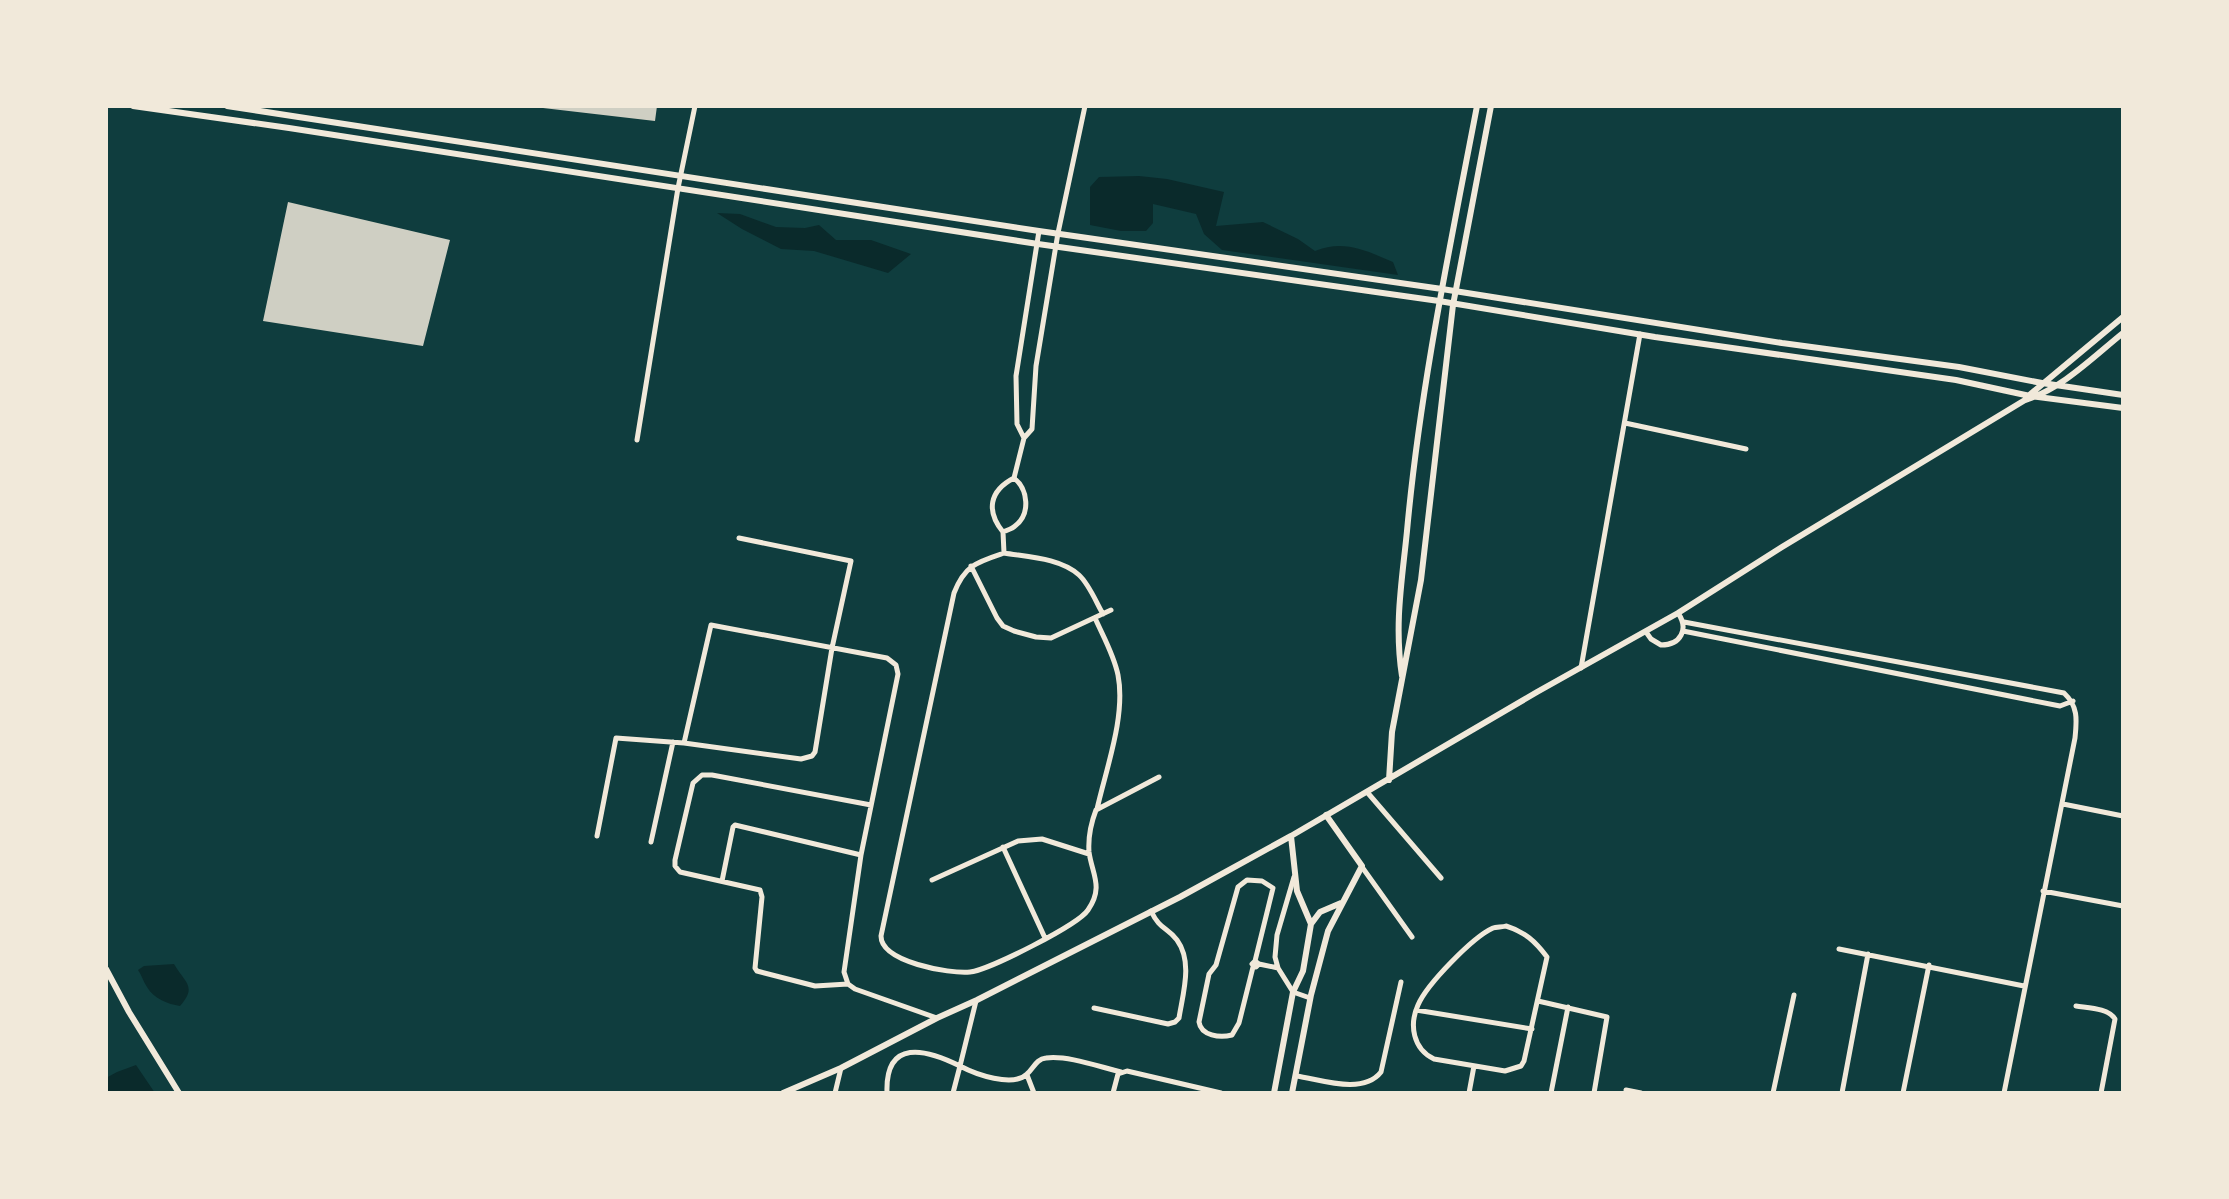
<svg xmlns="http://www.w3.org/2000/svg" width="2229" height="1199" viewBox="0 0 2229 1199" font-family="'Fira Sans Condensed',sans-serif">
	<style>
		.water { fill: #0a2a2b }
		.building { fill: #cfcfc3 }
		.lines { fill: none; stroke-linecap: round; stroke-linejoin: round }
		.minor { stroke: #f1e9da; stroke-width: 5 }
		.tertiary { stroke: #f1e9da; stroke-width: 6 }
	</style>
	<rect width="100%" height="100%" fill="#0f3d3e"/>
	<!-- water -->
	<path class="water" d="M1139 176 1167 179 1224 192 1216 226 1263 222 1298 239 1315 251C1344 239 1367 251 1393 262L1398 275 1222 250 1204 234 1196 214 1153 204V223L1146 231H1121L1090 225V187L1099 177Z
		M717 213 740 214 776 227 805 228 819 225 836 240H871L911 254 888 273 814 251 781 249 742 229Z
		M174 964C184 982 198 986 180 1006 168 1004 154 999 147 987 143 981 142 976 138 970L144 966Z
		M136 1065 155 1093H106V1078L117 1072Z"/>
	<!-- building -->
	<path class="building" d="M543 106H657L655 121 543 108Z
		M288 202 450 240 423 346 263 321Z"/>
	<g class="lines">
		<!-- minor -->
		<path class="minor" d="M1039 231 1016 376 1017 424 1024 438 1032 429 1036 366 1058 233 1085 106
			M1625 423 1746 449
			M637 440 678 188 695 106
			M1014 478C1028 489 1031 514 1015 526 1012 529 1007 530 1003 532 986 511 989 491 1014 478L1024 438
			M1003 532 1004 553C977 562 965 565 954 593L881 936C881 962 949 974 970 972 989 970 1078 925 1088 910 1104 887 1092 874 1089 852 1088 837 1091 823 1096 810L1159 777
			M1004 553C1028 557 1060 558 1079 575 1089 584 1096 602 1103 614
			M971 566 997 618 1003 626 1014 631 1036 637 1051 638 1111 610
			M1095 618C1103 636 1114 655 1118 675 1126 716 1106 769 1097 809
			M1684 622 2064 693C2078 706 2077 719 2075 738L2004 1093
			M1683 631 2060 706 2073 701
			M1646 632 1651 639 1661 645C1681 645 1689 629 1678 613
			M1581 668 1640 334
			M684 743 711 625 887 658 896 665 898 674 861 855 844 972 848 984 855 989 937 1018
			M1367 792 1441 878
			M2063 804 2123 816
			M597 836 616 738 684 743 801 759 812 756 815 752 832 648 851 561 739 538
			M651 842 673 742
			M1003 847 1045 938
			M1362 867 1412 937
			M1294 877 1277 935 1275 957 1278 968 1293 992 1310 998
			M932 880 1018 841 1042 839 1089 854
			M722 881 733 827 735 825 861 855
			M2043 891 2123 906
			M1506 926C1525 932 1535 941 1547 957L1524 1061 1521 1066 1505 1071 1434 1059C1413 1049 1409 1025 1418 1005 1427 984 1473 937 1493 928 1496 927 1503 927 1506 926Z
			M1839 949 2024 986
			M1255 961 1259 964 1256 967 1252 964Z
			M1259 964 1278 968
			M1253 967 1239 1023 1232 1035C1220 1038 1201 1036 1199 1022L1209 974 1216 965 1238 887 1247 880 1262 881 1273 888 1255 961
			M848 984 815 986 757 971 755 968 762 897 760 890 680 872 675 866V860L693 783 702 775H712L871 805
			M1538 1001 1607 1017 1594 1093
			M2076 1006C2089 1008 2108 1008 2115 1019L2101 1093
			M1094 1008 1168 1024 1175 1022 1179 1018C1183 993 1193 962 1177 940 1167 927 1160 930 1151 911
			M1416 1010 1532 1029
			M1027 1075 1034 1093
			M1297 1076C1322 1080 1363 1095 1381 1072L1401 982
			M1626 1090 1641 1093
			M835 1093 841 1068
			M887 1093C885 1038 926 1049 960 1066L976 1001
			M953 1093 960 1066C975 1074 1013 1088 1027 1074 1034 1068 1036 1059 1046 1058 1067 1055 1100 1067 1121 1072
			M1113 1093 1118 1074 1127 1071 1221 1093
			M1469 1093 1474 1066
			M1551 1093 1568 1007
			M1773 1093 1794 995
			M1842 1093 1868 954
			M1903 1093 1929 965"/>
		<!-- tertiary -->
		<path class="tertiary" d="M133 106 289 128 1038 244 1439 301 1655 337 1956 380 2030 396 2123 408
			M227 106 1039 231 1442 289 1782 343 1959 367 2042 383 2123 395
			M2027 397 2123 317
			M1402 676C1394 625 1402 581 1407 531 1420 388 1450 247 1477 106
			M1389 780 1392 732 1421 580 1453 305 1491 106
			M1291 836 1297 891 1311 924
			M106 969 129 1012 179 1093
			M783 1093 841 1068 937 1018 977 1000 1180 897 1291 836 1537 692 1678 613 1782 547 2025 400C2062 389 2093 357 2123 333
			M1274 1093 1293 992 1303 971 1311 924 1320 912 1341 903
			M1292 1093 1311 995 1328 931 1362 866 1326 815"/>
	</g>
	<!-- border -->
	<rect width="2229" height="1199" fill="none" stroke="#f1e9da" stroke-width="216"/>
</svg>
